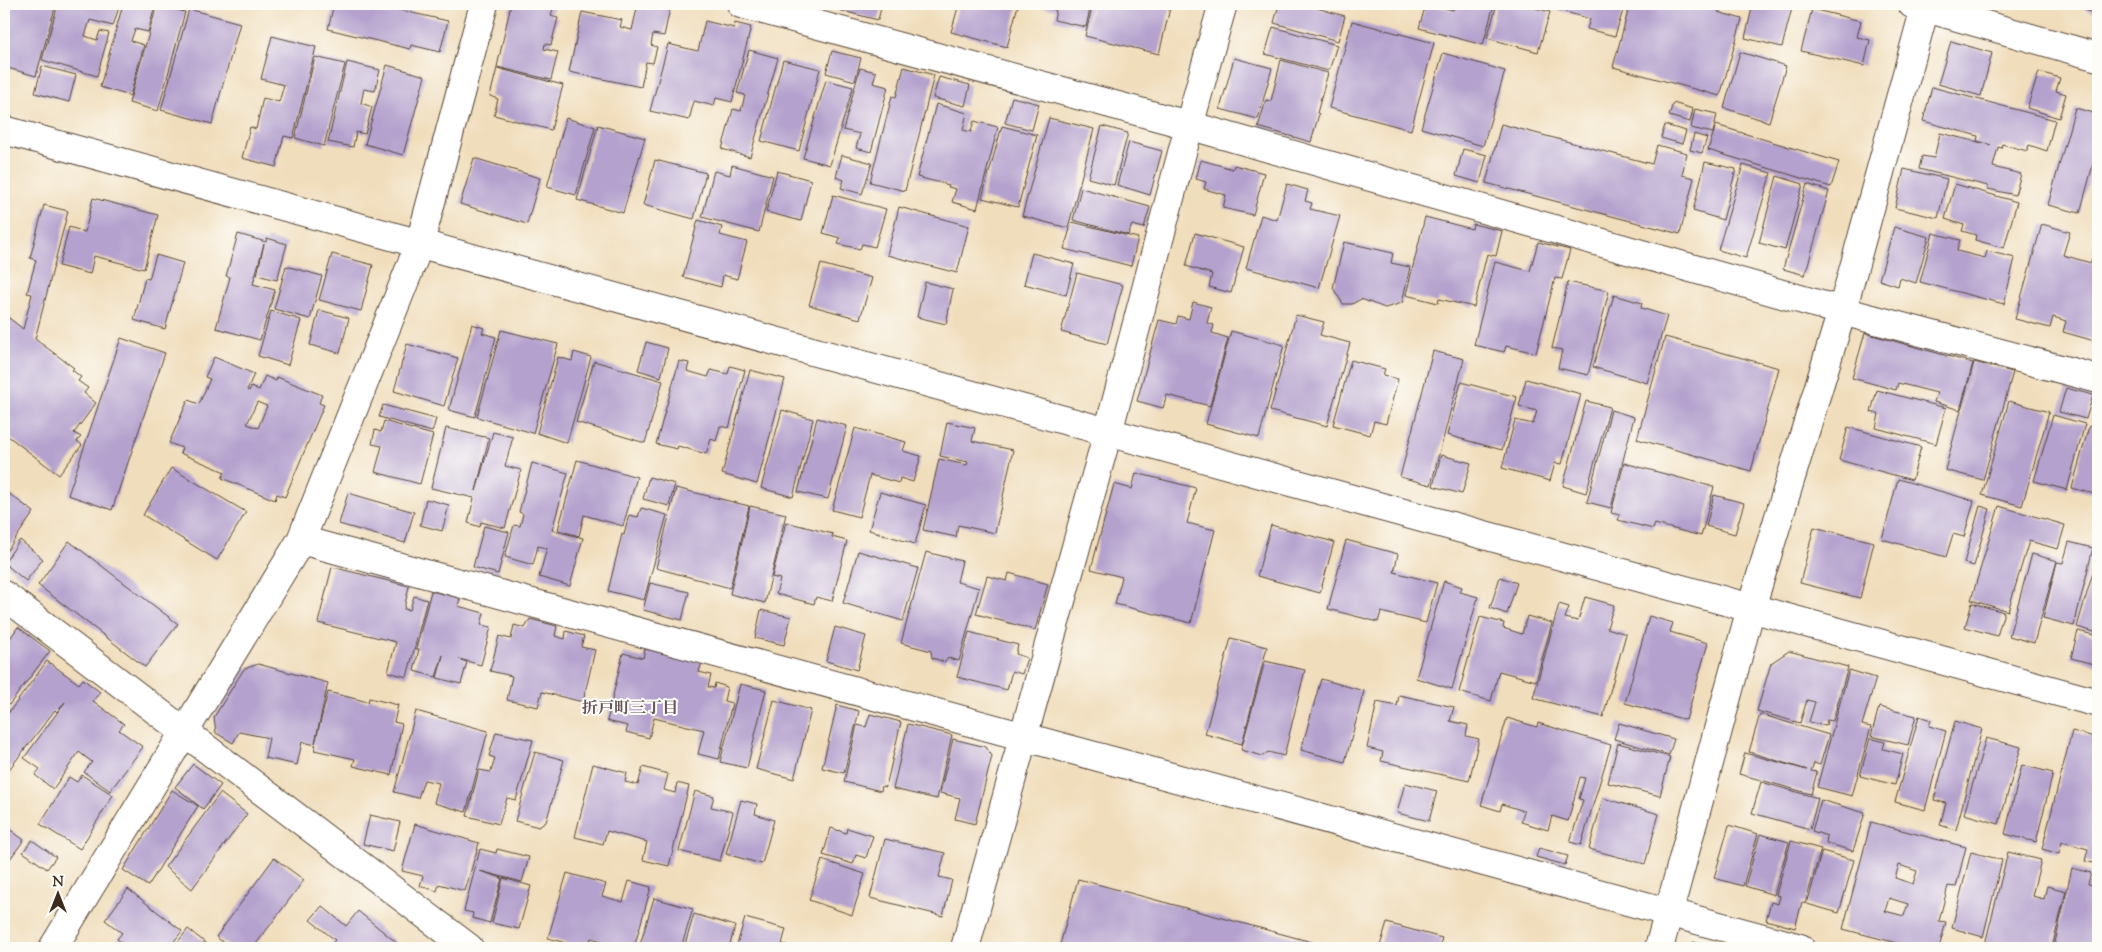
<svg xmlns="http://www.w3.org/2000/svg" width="2102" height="952" viewBox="0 0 2102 952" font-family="'Sorts Mill Goudy','Noto Serif JP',serif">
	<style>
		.building { fill: #b4a1cd; fill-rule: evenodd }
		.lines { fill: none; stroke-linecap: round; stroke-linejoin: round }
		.minor-casing { stroke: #564536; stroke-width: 30 }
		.tertiary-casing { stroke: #564536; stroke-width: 30 }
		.minor { stroke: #fff; stroke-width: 28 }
		.tertiary { stroke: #fff; stroke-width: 28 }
		.labels { text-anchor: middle; stroke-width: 4; stroke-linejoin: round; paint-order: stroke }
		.neighbourhood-label { font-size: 16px; font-weight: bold; fill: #65545b; stroke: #fdfcf7 }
	</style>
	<rect width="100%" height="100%" fill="#fdfcf7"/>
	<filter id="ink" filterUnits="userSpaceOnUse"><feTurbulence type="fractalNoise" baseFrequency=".02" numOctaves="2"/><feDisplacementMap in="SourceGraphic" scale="10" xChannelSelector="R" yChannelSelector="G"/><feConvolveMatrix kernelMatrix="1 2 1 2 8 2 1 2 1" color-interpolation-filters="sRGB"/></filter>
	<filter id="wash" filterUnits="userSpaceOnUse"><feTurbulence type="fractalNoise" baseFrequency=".0096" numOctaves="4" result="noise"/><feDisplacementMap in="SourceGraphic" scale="20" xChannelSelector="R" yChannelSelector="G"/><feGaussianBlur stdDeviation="1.12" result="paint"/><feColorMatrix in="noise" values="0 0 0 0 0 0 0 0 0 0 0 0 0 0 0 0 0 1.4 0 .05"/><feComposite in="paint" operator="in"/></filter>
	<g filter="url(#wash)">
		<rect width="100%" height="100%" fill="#f0ddbb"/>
		<g id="blocks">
			<!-- building -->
			<path class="building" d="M4 4H56L36 76 4 67Z
				M58 4H120L113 26 90 20 85 36 97 40 100 31 109 33 97 76 42 60Z
				M123 4H147L155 6 148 32 135 29 131 41 144 45 130 96 100 87Z
				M334 4H373L448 21 440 52 411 45 410 49 328 29Z
				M511 4H554L551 16 558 18 551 45 545 44 544 49 558 52 551 80 497 67Z
				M638 4H671L664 36 653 34 651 45 657 47 653 63 646 62 641 87 569 72 582 12 622 20 620 27 632 30Z
				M841 4H882L878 20 839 10Z
				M959 4 1018 5 1007 47 951 32Z
				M1039 4H1091L1086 27 1054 20 1056 10 1038 6Z
				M1093 4H1171L1159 54 1085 36Z
				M1279 4H1302L1345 16 1338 41 1274 23Z
				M1426 4 1453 10 1455 4 1468 8 1470 4H1494L1483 45 1419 28Z
				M1497 4H1520L1550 12 1538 52 1487 38Z
				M1556 4H1625L1615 36 1587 29 1590 19 1555 9Z
				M1630 4H1721L1718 12 1742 19 1720 96 1613 67Z
				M1753 4H1793L1782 47 1745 38Z
				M2087 4H2098V14L2085 10Z
				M157 5 185 12 158 111 129 103Z
				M189 9 240 23 212 124 161 110Z
				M1812 9 1861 21 1857 37 1870 40 1864 66 1801 51Z
				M705 21 734 28 735 23 751 27 732 102 716 98 714 106 694 101 689 120 650 111 668 44 698 51Z
				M1352 21 1434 43 1411 130 1329 108Z
				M1273 27 1337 45 1329 71 1265 54Z
				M272 36 316 47 293 138 284 136 276 167 242 158 250 127 256 129 263 98 279 102 284 85 261 79Z
				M1951 41 1992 53 1981 96 1938 84Z
				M749 50 778 58 750 157 722 149 733 109 741 111 745 95 737 93Z
				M832 51 861 58 855 81 826 73Z
				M1740 52 1786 66 1769 122 1724 108Z
				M1443 53 1505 71 1483 146 1421 128Z
				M315 57 345 64 324 146 295 138Z
				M1234 58 1272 68 1258 119 1220 109Z
				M783 60 820 69 799 151 761 141Z
				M1281 60 1328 73 1317 113 1319 114 1311 142 1258 127 1266 100 1271 101Z
				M347 62 380 70 375 91 364 89 361 103 372 107 365 134 356 132 353 147 328 142Z
				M387 65 425 76 403 155 365 144Z
				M42 66 76 75 69 102 35 93Z
				M904 67 934 75 905 191 870 182 892 96 896 97Z
				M497 68 563 85 551 130 494 115 498 99 490 96Z
				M860 68 876 72 873 83 888 87 871 152 856 148 860 134 843 130Z
				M2039 72 2060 78 2056 91 2066 94 2059 118 2027 108Z
				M939 77 970 85 965 106 933 98Z
				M826 80 853 87 830 165 803 158Z
				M1932 87 2055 120 2047 151 2029 145 2027 151 2002 144 2001 148 1998 147 1993 167 2021 174 2015 195 1988 189V186L1919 169 1922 156 1934 158 1940 133 1991 145 1977 141 1978 136 1923 121Z
				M1012 97 1039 104 1032 130 1005 123Z
				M1673 103 1693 109 1690 122 1669 116Z
				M936 104 967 113 963 130 971 132 974 121 998 127 977 209 952 202 956 189 948 187 949 185 917 177Z
				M2075 108 2098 114V146L2080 213 2048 205Z
				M1695 109 1717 114 1713 133 1691 128Z
				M566 118 595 127 576 195 547 187Z
				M1049 118 1094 129 1068 228 1022 216Z
				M1501 124 1652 164 1657 145 1687 153 1682 175 1694 178 1680 234 1486 183Z
				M598 125 645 138 623 213 577 200Z
				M1665 125 1686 131 1682 144 1661 138Z
				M1716 125 1839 162 1831 187 1708 150Z
				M1002 126 1037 135 1018 207 982 198Z
				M1102 126 1128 133 1114 185 1088 178Z
				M1694 134 1707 138 1702 153 1690 150Z
				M1129 142 1162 151 1150 195 1117 185Z
				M1463 149 1487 155 1480 183 1456 176Z
				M842 155 872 163 862 194 841 188 844 180 836 177Z
				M474 158 540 178 527 224 460 204Z
				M655 160 706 173 694 219 643 205Z
				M1201 160 1233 169 1234 165 1264 173 1253 215 1223 208 1226 195 1204 189 1206 182 1196 179Z
				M1705 162 1736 169 1723 220 1693 211Z
				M732 165 773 176 759 232 702 217 714 171 730 175Z
				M1743 165 1771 173 1746 258 1718 250Z
				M1904 169 1947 179 1938 218 1895 208Z
				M777 171 811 180 801 221 766 212Z
				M1777 176 1803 184 1785 250 1759 243Z
				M1287 184 1308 190 1305 201 1312 203 1310 209 1340 216 1319 288 1246 268 1261 215 1277 220Z
				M1807 184 1829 191 1805 275 1783 269Z
				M1955 184 2017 202 2004 248 1975 240 1976 235 1962 231 1964 225 1945 219Z
				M1081 188 1150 207 1144 228 1132 225 1128 235 1073 220Z
				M833 195 886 209 875 247 862 244 860 249 838 244 840 238 823 233Z
				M93 198 158 215 144 269 94 256 90 274 59 266 69 227 85 232Z
				M44 205 68 211 35 339 74 368 72 370 81 377 78 381 88 388 84 393 96 403 74 433 81 437 77 441 82 445 59 475 4 433V314L23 329 32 294 27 293 36 260 30 258Z
				M899 207 969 226 957 273 887 255Z
				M1425 217 1472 229 1473 224 1502 231 1496 256 1487 254 1474 307 1439 299 1438 303 1406 295Z
				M698 220 722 227 720 235 747 242 737 279 723 275 721 287 683 277Z
				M1072 222 1138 238 1131 266 1064 249Z
				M2042 224 2070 232 2063 255 2091 263 2095 247 2098 248V342L2063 332 2066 321 2053 317 2050 328 2015 319Z
				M1894 227 1929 237 1916 283 1900 278 1898 286 1879 280Z
				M1195 233 1244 247 1231 293 1209 287 1212 274 1186 266Z
				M1933 233 1960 240 1957 251 1985 258 1987 251 2015 258 2004 304 1920 282Z
				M238 234 266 242 267 238 287 244 277 280 257 275 264 244 253 284 275 290 260 340 216 328 230 277 226 276Z
				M1344 242 1393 253 1391 263 1410 267 1402 303 1385 308 1361 299 1352 304H1343L1333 288Z
				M1538 242 1570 250 1562 279 1555 278 1536 353 1506 346 1504 352 1474 345 1495 262 1530 271Z
				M1032 253 1074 264 1066 295 1024 284Z
				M332 254 373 265 361 311 319 300Z
				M156 255 183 263 165 329 134 320 145 278 149 279Z
				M821 264 872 278 860 319 809 305Z
				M286 266 322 276 310 319 274 309Z
				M1077 273 1123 285 1107 344 1061 332Z
				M925 282 953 289 946 324 917 317Z
				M1568 282 1609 291 1588 375 1558 368 1562 350 1552 348Z
				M1614 295 1642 303 1641 308 1667 316 1647 383 1593 367Z
				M1193 302 1211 307 1207 323 1214 325 1212 333 1228 338 1210 406 1167 395 1163 408 1137 401 1159 320 1176 324 1178 316 1189 319Z
				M319 310 349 318 340 353 310 345Z
				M271 311 301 320 288 365 258 356Z
				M1296 315 1324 322 1320 335 1350 343 1327 426 1270 411Z
				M472 324 484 328 482 333 496 337 475 417 449 410Z
				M501 330 558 344 533 433 477 417Z
				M1231 331 1284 345 1259 438 1206 424Z
				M1865 333 1973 363 1960 410 1934 402 1937 393 1898 383 1896 390 1852 378Z
				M1665 337 1779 368 1751 471 1637 439Z
				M121 338 165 353 112 510 68 495Z
				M646 342 668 348 661 377 638 370Z
				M407 344 458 358 444 406 394 391Z
				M1433 351 1464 359 1431 485 1400 477Z
				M574 352 591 357 567 443 537 433 558 357 572 361Z
				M214 357 254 374 247 390 249 391 251 387 259 390 265 376 276 381 277 377 322 395 319 403 324 405 285 497 277 494 275 500 222 478 225 472 180 453 182 448 169 443 188 400 199 404 210 379 205 377ZM257 402 267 406 258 428 247 424Z
				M1351 360 1385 369 1383 375 1398 379 1386 424 1374 421 1370 435 1333 425Z
				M594 361 663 381 645 443 576 422Z
				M679 361 689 363 687 371 708 377 711 370 728 374 730 366 745 370 729 428 720 426 716 441 711 439 706 454 678 446 677 449 656 444Z
				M1974 362 2013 372 1983 480 1945 470Z
				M750 370 785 379 757 484 722 474Z
				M1526 379 1581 394 1562 464 1555 463 1550 481 1502 468 1515 420 1533 424 1537 411 1519 406Z
				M1461 382 1517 397 1502 450 1447 435Z
				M2066 388 2093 395 2086 419 2059 412Z
				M1877 390 1946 408 1936 444 1876 428 1879 414 1871 412Z
				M1586 401 1610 407 1586 493 1563 486Z
				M2009 401 2049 412 2022 506 1982 495Z
				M383 405 436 419 432 432 379 417Z
				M782 410 813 419 793 497 761 488Z
				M1611 410 1634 417 1611 508 1587 502Z
				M2053 415 2085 424 2067 490 2034 481Z
				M817 418 847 426 828 499 798 492Z
				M384 421 433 435 420 484 375 472 382 446 372 444 375 430 381 432Z
				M947 422 975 428 972 441 1013 450 995 533 958 525 956 537 923 530 939 459 967 465 968 462 940 456Z
				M2089 426 2098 429V495L2072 488Z
				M1848 427 1921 447 1912 480 1839 460Z
				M446 428 489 438 476 491 493 432 513 437 505 466 521 470 505 528 481 522 480 527 468 523 474 498 431 488Z
				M855 428 906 442 903 451 921 456 913 482 900 478 899 483 870 475 859 517 832 510Z
				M1441 455 1471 463 1462 494 1433 486Z
				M577 460 637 477 623 526 584 515 579 536 558 530Z
				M532 463 568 473 552 530 583 538 570 586 539 577 547 548 538 546 533 565 505 557 514 525 520 526 523 514 519 512Z
				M1624 463 1714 487 1701 536 1655 524 1653 529 1618 520 1620 515 1611 513Z
				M171 468 246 512 217 560 143 515Z
				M1136 473 1196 488 1187 523 1215 530 1191 623 1115 604 1122 577 1091 569 1114 484 1132 489Z
				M649 477 675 484 669 506 643 499Z
				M1898 479 1974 501 1964 537 1953 534 1946 557 1882 539Z
				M676 488 749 506 730 588 656 568Z
				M4 490 34 512 4 555Z
				M880 492 926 505 915 544 869 530Z
				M348 493 414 512 405 543 339 524Z
				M1714 495 1744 503 1735 534 1706 526Z
				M426 499 449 505 442 531 420 525Z
				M750 506 786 514 765 603 730 594Z
				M1980 506 1990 509 1974 566 1964 563Z
				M1999 506 2065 525 2058 549 2029 541 2008 611 1971 600Z
				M641 508 667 515 644 600 608 591 622 534 624 535 629 515 638 517Z
				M786 522 833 534 832 537 847 541 832 601 816 597 814 604 776 594 780 579 772 577Z
				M1271 525 1334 542 1320 593 1257 576Z
				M484 526 509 532 498 574 473 567Z
				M1814 527 1874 542 1860 598 1800 583Z
				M20 540 43 559 26 581 4 563Z
				M1346 540 1398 554 1394 572 1437 583 1426 623 1381 612 1378 622 1328 609Z
				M69 541 178 624 145 667 38 585Z
				M2069 542 2093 548 2074 626 2043 618 2057 562 2063 563Z
				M858 551 918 568 903 621 843 603Z
				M926 552 962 561 957 582 979 588 959 661 948 658 945 662 932 658 931 651 901 643Z
				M2032 554 2057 561 2034 643 2009 636Z
				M2098 555V633L2077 627Z
				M332 567 409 586 404 609 410 610 414 596 427 600 407 677 388 672 396 642 318 623Z
				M1009 573 1048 584 1035 630 976 614 987 576 1007 581Z
				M1500 577 1517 583 1507 614 1490 608Z
				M1444 581 1462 587 1460 592 1478 597 1452 689 1416 678Z
				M650 583 689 592 682 620 643 610Z
				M431 591 460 598 458 606 484 613 481 625 491 627 481 665 459 659 467 662 461 684 437 678 443 655 436 677 414 671 419 649H416Z
				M1585 597 1614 605 1607 628 1626 634 1603 717 1533 698 1559 604 1569 607 1565 618 1578 621Z
				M1972 603 2004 612 1997 636 1965 627Z
				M761 610 791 617 784 645 755 638Z
				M1527 616 1552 623 1536 681 1499 671 1491 701 1459 692 1480 617 1504 623 1503 628 1522 634Z
				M1649 616 1673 623 1670 632 1708 643 1686 720 1625 703Z
				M530 619 557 626 555 636 565 639 566 631 584 636 581 647 595 650 583 702 542 692 538 707 507 700 512 676 490 671 499 636 511 639 514 625 525 628Z
				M18 627 50 651 9 705 4 700V647Z
				M835 627 866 636 857 670 826 661Z
				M2078 631 2098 636 2097 665 2071 658Z
				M969 632 1018 645 1016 654 1027 658 1022 674 1012 671 1007 690 957 677Z
				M1231 638 1267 647 1242 744 1205 734Z
				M645 649 702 662 699 672 711 675 708 687 714 688 715 683 727 687 724 701 732 703 719 759 698 754 704 730 654 718 649 738 626 732 628 726 607 721 623 653 643 658Z
				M1789 651 1848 667 1833 721 1827 720 1826 726 1809 722 1815 702 1807 700 1800 723 1757 711 1771 663Z
				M47 661 79 684 83 679 100 692 93 701 124 724 119 730 143 747 110 791 84 772 92 762 79 752 53 789 35 775 40 769 24 758 65 702 57 712 55 710 4 776V719Z
				M1265 661 1305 670 1284 756 1268 752 1263 756 1241 750Z
				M258 664 328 683 315 743 328 692 368 702 369 698 398 705 394 722 402 724 391 775 353 766 355 759 314 750 316 745 302 742 297 765 265 758 269 738 239 732 233 743 216 733 214 717 244 669Z
				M1849 670 1876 678 1862 725 1871 727 1852 796 1817 787Z
				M1321 679 1364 691 1345 762 1301 750Z
				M740 684 766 690 747 768 720 762Z
				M1399 695 1454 707 1450 721 1468 725 1466 736 1479 739 1469 781 1381 761 1383 752 1367 748 1377 702 1397 706Z
				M774 700 811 710 794 779 756 769Z
				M4 705 9 710 4 717Z
				M837 705 859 711 844 773 822 768Z
				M1879 707 1916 716 1908 745 1871 736Z
				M416 711 488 731 466 812 434 803 439 783 424 780 418 798 394 792Z
				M870 714 901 722 886 787 882 786 881 791 844 782 857 725 866 727Z
				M1760 714 1829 735 1820 765 1814 763 1811 771 1817 772 1811 794 1739 774 1745 753 1807 770 1749 752Z
				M1919 716 1931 720 1929 726 1946 731 1925 810 1895 802Z
				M1507 718 1537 727 1538 723 1611 745 1581 845 1570 842 1583 800 1579 799 1585 778 1580 777 1568 821 1552 816 1548 830 1521 822 1524 811 1502 804 1500 811 1481 805Z
				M1955 721 1982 729 1956 830 1940 825 1946 803 1934 800Z
				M1619 723 1674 739 1669 755 1614 739Z
				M908 724 952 735 937 799 893 789Z
				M2072 731 2098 738V864L2085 861 2088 849 2062 842 2059 854 2042 849Z
				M496 732 533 740 516 800 507 798 499 824 467 816 479 770 491 772 495 758 489 756Z
				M1870 738 1885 742 1883 749 1903 754 1895 785 1860 776Z
				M1986 738 2021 747 1999 824 1964 814Z
				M953 739 986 747 992 756 975 824 955 819 960 798 940 793Z
				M1618 743 1670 757 1660 796 1608 783Z
				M535 752 564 760 546 822 539 827 515 821Z
				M193 764 221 785 203 809 175 787Z
				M593 764 627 773 625 782 638 785 643 767 668 774 664 790 675 793 677 783 689 786 669 866 643 860 647 842 607 831 603 844 575 837Z
				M2022 765 2053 773 2036 842 2005 834Z
				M82 775 113 795 80 849 40 824 69 777 77 782Z
				M1761 782 1818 798 1810 829 1752 813Z
				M1405 783 1437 791 1429 821 1397 813Z
				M172 790 198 806 148 886 123 870Z
				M695 791 714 796 711 807 733 812 720 861 679 851Z
				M220 793 247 814 192 889 165 867Z
				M1603 798 1659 814 1645 864 1589 849Z
				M741 800 757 804 755 814 774 820 762 864 726 854Z
				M1821 800 1865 813 1853 851 1826 843 1827 836 1812 831Z
				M370 815 400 822 393 851 363 844Z
				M1871 822 1966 847 1956 887 1948 886 1939 921 1946 922 1939 948H1916L1843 929ZM1899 865 1917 871 1913 884 1895 878ZM1889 898 1908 904 1904 916 1885 911Z
				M415 824 479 843 465 891 439 884 437 891 420 886 423 876 402 871Z
				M4 825 24 840 4 867Z
				M1729 825 1758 834 1743 886 1714 878Z
				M831 828 846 833 847 828 873 836 866 858 856 855 853 864 823 855Z
				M1760 834 1789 842 1774 895 1745 886Z
				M885 839 945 853 939 877 952 880 943 916 870 898Z
				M32 840 56 857 47 869 23 852Z
				M1791 841 1821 849 1805 904 1802 902 1795 928 1766 920 1771 902 1778 904 1780 896 1776 895Z
				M1539 848 1568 856 1565 865 1536 857Z
				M480 849 496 853 497 849 529 857 522 882 480 871 502 878 490 923 472 918 473 913 464 911Z
				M1822 851 1854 860 1839 913 1807 904Z
				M1971 852 2002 860 1983 937 1952 928Z
				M2008 852 2041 860 2032 896 2044 899 2047 886 2066 891 2052 948H1984Z
				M274 858 304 880 253 948H231L216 937Z
				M822 860 865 874 852 915 809 900Z
				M2072 868 2091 873 2088 884 2098 886V948L2054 947Z
				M567 873 606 884 602 896 623 902 629 881 651 887 634 948H600L602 941 591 938 588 948H583L548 938Z
				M503 878 531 886 519 929 492 923Z
				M1078 879 1334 948H1059Z
				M128 889 182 931 169 948H129L117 939 122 933 105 920Z
				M654 898 693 909 681 948H639Z
				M322 906 346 926 358 911 403 948H328L335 940 310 920Z
				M694 914 735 926 729 948H684Z
				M745 918 786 929 781 948H736Z
				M1387 923 1442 938 1439 948H1388L1380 946Z
				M188 929 212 948H173Z
				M1693 942 1715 948H1691Z
				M783 944 796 948H782Z"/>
		</g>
	</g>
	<g filter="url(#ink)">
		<use href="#blocks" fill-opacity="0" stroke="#564536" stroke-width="1"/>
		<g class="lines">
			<!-- minor casing -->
			<g class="minor-casing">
				<path id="minor" d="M741 4 1188 125 1842 311 2098 379
					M1912 4 2098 57
					M301 540 1800 948
					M4 595 469 948
					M53 948 301 540 420 243 484 4
					M965 948C1011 776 1061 604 1108 432 1147 289 1182 146 1223 4"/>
			</g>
			<!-- tertiary casing -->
			<g class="tertiary-casing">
				<path id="tertiary" d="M4 130 2098 703
					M1659 948 1751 608 1842 311 1926 4"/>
			</g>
			<!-- minor -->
			<use href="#minor" class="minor"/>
			<!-- tertiary -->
			<use href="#tertiary" class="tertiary"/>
		</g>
	</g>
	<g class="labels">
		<!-- neighbourhood labels -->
		<g class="neighbourhood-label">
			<text x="630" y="713">折戸町三丁目</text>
		</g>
	</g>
	<!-- margin -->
	<rect width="2102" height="952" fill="none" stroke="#fdfcf7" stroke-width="20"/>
	<!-- north arrow -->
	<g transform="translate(58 894)" stroke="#fdfcf7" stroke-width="4" paint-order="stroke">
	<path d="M0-4L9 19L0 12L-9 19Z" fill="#3b2a1e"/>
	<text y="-8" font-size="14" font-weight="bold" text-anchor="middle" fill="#3b2a1e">N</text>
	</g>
</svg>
